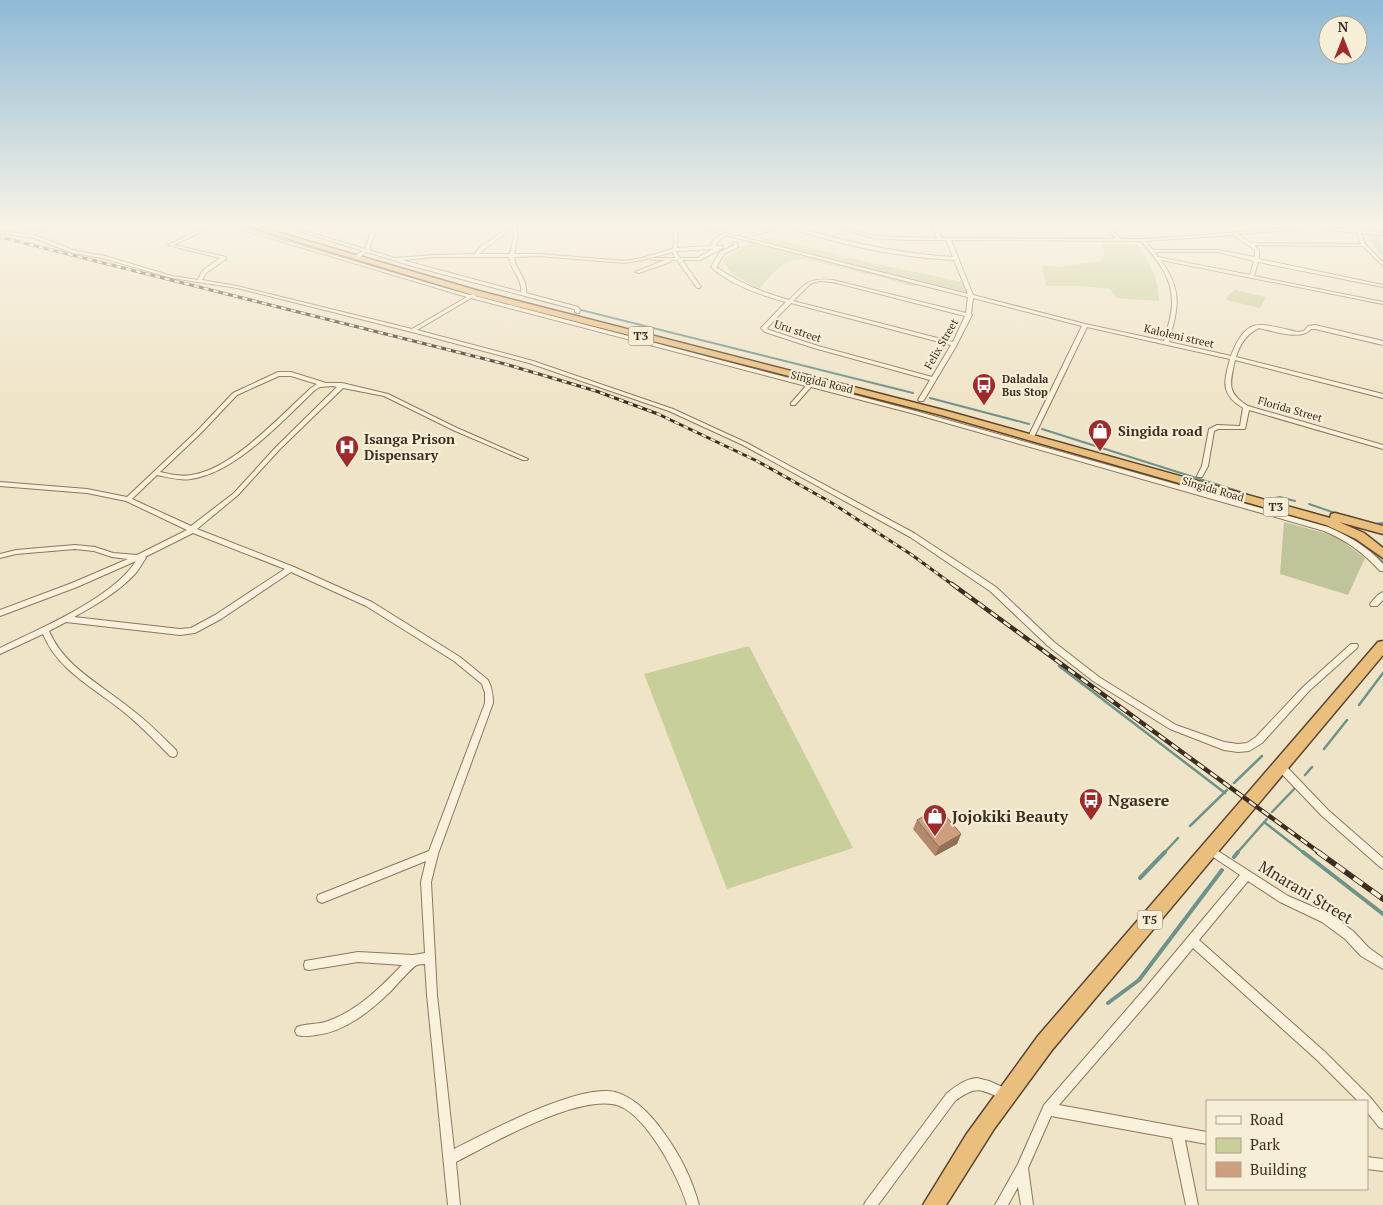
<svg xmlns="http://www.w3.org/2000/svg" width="1383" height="1205" viewBox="0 0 1383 1205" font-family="'PT Serif',serif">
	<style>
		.green { fill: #c9cf9b }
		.cemetery { fill: #bfc49a }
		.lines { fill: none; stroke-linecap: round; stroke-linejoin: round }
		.stream-far2 { stroke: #6f938a; stroke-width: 2 }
		.stream-far1 { stroke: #6f938a; stroke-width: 2.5 }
		.stream { stroke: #6f938a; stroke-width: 4 }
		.river { fill: #a9c4bc; fill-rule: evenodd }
		.minor-casing { stroke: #8d765c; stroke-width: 2 }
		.trunk-casing { stroke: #5b4430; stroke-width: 3 }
		.minor { fill: #faf1dc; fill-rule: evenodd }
		.trunk { fill: #eabe7c; fill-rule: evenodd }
		.rail-far2-casing { stroke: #3d2e20; stroke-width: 3 }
		.rail-far1-casing { stroke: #3d2e20; stroke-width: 4.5 }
		.rail-casing { stroke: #3d2e20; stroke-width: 5.5 }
		.rail-far2 { stroke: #f7eed8; stroke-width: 2; stroke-dasharray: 5; stroke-linecap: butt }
		.rail-far1 { stroke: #f7eed8; stroke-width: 2.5; stroke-dasharray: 8; stroke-linecap: butt }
		.rail { stroke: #f7eed8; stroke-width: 4; stroke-dasharray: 11; stroke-linecap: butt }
		.wall { fill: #b2896c }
		.shaded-wall { fill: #916f58 }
		.building { fill: #cf9f7d; stroke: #916f58 }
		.labels { text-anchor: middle; stroke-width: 4.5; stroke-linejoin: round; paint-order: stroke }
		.far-street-label { font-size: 11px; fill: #3d2e20; stroke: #f7eed8 }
		.far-poi-label { font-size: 11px; font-weight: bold; fill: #3d2e20; stroke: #f7eed8; text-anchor: start }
		.shield { fill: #f7eed8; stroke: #756857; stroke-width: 1 }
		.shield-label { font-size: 12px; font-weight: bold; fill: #3d2e20 }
		.poi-label { font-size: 14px; font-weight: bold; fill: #3d2e20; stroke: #f7eed8; text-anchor: start }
		.near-poi-label { font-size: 16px; font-weight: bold; fill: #3d2e20; stroke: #f7eed8; text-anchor: start }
		.near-street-label { font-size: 16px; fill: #3d2e20; stroke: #f7eed8 }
	</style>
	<rect width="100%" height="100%" fill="#f0e4c8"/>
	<!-- green -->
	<path class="green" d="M772 238 876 264 963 282 968 297 920 286H911L884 278 805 259C781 259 774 273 759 289L732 274 722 260 751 242Z
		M1105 244 1137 245C1149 261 1159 280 1159 301L1117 298 1110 289 1082 286H1046L1042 265 1058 267 1100 261 1105 255 1101 245Z
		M1235 290 1266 297 1260 308 1226 300 1228 295Z
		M749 646 853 848 727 889 644 674Z"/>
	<!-- cemetery -->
	<path class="cemetery" d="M1284 522 1335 536 1365 558 1348 595 1280 574Z"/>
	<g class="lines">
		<!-- stream-far2 -->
		<path class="stream-far2" d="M525 296 555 304
			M577 309 913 393
			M582 323 613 331
			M930 398 1029 424
			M977 425 1289 516
			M1042 429 1247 494
			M1270 499 1280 497 1295 501
			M1309 504 1338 514
			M1374 524 1383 523
			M1330 528 1354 538 1383 562"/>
		<!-- stream-far1 -->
		<path class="stream-far1" d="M1059 666 1225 793
			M1359 705 1383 673
			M1324 749 1347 720
			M1305 775 1312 767
			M1234 783 1262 756
			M1272 812 1297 786
			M1264 822 1304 853
			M1190 826 1227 790
			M1164 853 1178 838
			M1237 853 1267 819"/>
		<!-- stream -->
		<path class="stream" d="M1303 852 1383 914
			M1234 857 1238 852
			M1140 878 1165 852
			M1108 1003 1139 980 1222 870"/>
		<!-- river -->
		<path class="river" d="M1366 227H1376C1378 237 1383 245 1383 255L1380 254 1369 239Z"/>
		<!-- minor casing -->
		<g class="minor-casing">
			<path id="minor" d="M51 227H56L31 235 37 236 76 251 105 256 172 276 198 280 202 271 220 258 168 245 205 227H209V228L174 245 226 257V259L206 273 202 280 237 286 412 329 467 297 233 227H238L445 288 470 295 475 294V296L808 383 811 380H815L816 381 813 384 919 412 1328 527C1349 536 1368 547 1383 564V571H1380C1364 553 1346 540 1324 531L915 414 811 387 795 405H791V403L806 386 471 298 417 330 533 361 673 409 747 443 914 533 996 587 1054 642 1099 677 1176 725 1224 742 1238 744 1247 743 1256 737 1303 687 1351 644H1357L1358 646 1357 648 1309 691 1262 743 1249 751 1238 752 1224 750 1170 729 1093 681 1048 646 990 591 910 537 743 445 669 411 529 363 416 333 237 288 172 278 102 258 73 253 34 238 0 233V231L24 234Z
				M286 227H291L365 249 373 227H377L369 250 395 258 435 255 475 254 479 248 509 227H516L518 236 514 254H539L625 261 642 258 673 249 674 233 670 230V227H674V230L678 233 677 248 711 246 713 240 722 234 696 227H701L968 294 954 260C910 258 866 250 823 238 812 235 800 232 790 227H795C847 242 899 254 953 257L946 240H908L874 238 835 227H840L874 236 937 238 932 227H936L942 238 1116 239 1105 227H1109L1121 239H1149L1304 227H1322L1356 230 1355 228 1357 227 1360 230 1383 233V235L1361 233 1366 245 1383 262V266L1363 246 1254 245 1259 250V259L1383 285V287L1258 262 1254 276 1383 302V304L1161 260C1183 293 1178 306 1169 342L1231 356C1235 345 1244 325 1259 325 1268 324 1288 330 1298 332L1304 331 1308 326 1315 325 1383 341V345L1315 329H1311C1301 341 1273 331 1259 328 1246 334 1240 344 1236 357L1383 394V398L1235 360C1230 383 1226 393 1248 406L1383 445V449L1249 410 1245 429H1218L1214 431 1208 466 1202 477H1198L1197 476 1202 466 1209 429 1217 425 1240 426 1243 408C1220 394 1224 382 1230 359L1087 327 1034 437 1031 439 1029 438 1028 437 1082 326 973 298 971 314 972 315 955 348 924 400 923 401H919L918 400 930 380 814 348 765 332 761 328 762 327 786 302C760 295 731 285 711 267L720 252 734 245 733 243 735 242 737 243 738 247 724 254 716 267C738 282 763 293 789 300 806 283 808 278 833 280L966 313 968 297 725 235 717 242 716 246H723V248L700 260H682L701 287 699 288H697L677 260H670V262L639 273 635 272 665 260H653L651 259V258H675L673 254V252L642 260 625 263 539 256 514 257C515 270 528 279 526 293L578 307 580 310 579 313H577L575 312V310L574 309 412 266 367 252 360 257H356V255L363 251ZM512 228 514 236 510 254H480L483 250ZM1314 228 1357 233 1361 244 1250 243 1238 234ZM1233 235 1255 250V257L1218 250H1153L1145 241ZM951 240 1141 241C1156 258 1173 278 1172 303 1172 316 1167 329 1164 341L1085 324 973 295ZM713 249 697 258H680L677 254V251ZM1155 252H1218L1254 261 1250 275 1158 257ZM435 257H509C510 270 523 279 521 292L402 260ZM819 281 833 282 965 316 953 342 793 301 810 284ZM791 303 951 345 932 377 818 346 769 330 767 328Z
				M777 227H782L757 235 741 236 739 235 741 234 757 233Z
				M278 372H291L326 383H342L388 394 457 428 528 459 527 460H523L453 430 384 396 343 388 280 449 238 495 197 529 294 567 372 602 460 657 488 680C492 688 493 694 493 703L438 854 431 882 437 995 454 1149C488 1132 579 1083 615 1092 636 1098 652 1116 664 1133 680 1155 692 1179 699 1205H687C679 1177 644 1108 612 1104 571 1098 493 1143 456 1162L460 1205H448L427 995 425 964C422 964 420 964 417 965 412 967 395 987 390 992 370 1011 345 1032 316 1035 310 1036 303 1037 297 1035L295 1031 297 1027C307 1023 318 1025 328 1021 357 1011 381 987 402 965L358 962 309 970 305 969 304 965 305 961 358 952 413 955 425 953 421 882 426 861 322 903 318 901 317 898 318 895 429 851 485 703V693L482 684 454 661 366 606 291 572 221 619 195 633 180 635 66 622 49 631C64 667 102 685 131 709 147 721 162 736 176 750L177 753 176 756 173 757 170 756C155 741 141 726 125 713 96 689 57 670 43 634L0 654V648C39 629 113 598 136 561L77 587 0 616V610L72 583 128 559 112 557 94 551 75 549 16 554 0 558V554L16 550 75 545 95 547 113 553 137 555 187 530 126 501 87 493 0 486V482L87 489 127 497 197 431 233 393ZM279 376H291L317 384 311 388C281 415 232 470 191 475 181 477 170 474 160 472L201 433 237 395ZM333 386 337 387 276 447 234 493 191 526 132 499 157 475C168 477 180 481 191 479 236 473 283 420 315 390L320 387ZM193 533 285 569 215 615 191 628 180 629 74 617C96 605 118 592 135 574 139 570 142 563 146 558L145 557Z
				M1383 592V600L1377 606H1371L1370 604C1373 600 1378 594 1383 592Z
				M1281 763 1284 764 1328 810 1383 858V869L1380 867 1322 816 1278 770 1277 767 1278 764Z
				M1210 846 1288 896 1330 914 1353 931 1369 948 1383 958V969L1361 956 1345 939 1322 922 1280 902 1248 881 1199 940 1325 1052 1370 1097 1383 1113V1129L1379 1127 1367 1112V1101H1358L1317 1060 1193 948 1155 994 1059 1105 1207 1132V1144L1185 1140 1198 1205H1186L1172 1138 1051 1116 1028 1168 1033 1205H1021L1018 1187 1008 1205H995L1018 1164 1044 1105 1147 986 1240 875 1207 853 1205 850 1207 847Z
				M977 1078 989 1081 1009 1090 1011 1094 1009 1098 1005 1100C981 1090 978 1084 955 1101L878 1205H864L866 1201 947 1093C956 1086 965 1079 977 1078Z
				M1367 1157 1383 1159V1171L1367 1169Z"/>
		</g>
		<!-- trunk casing -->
		<g class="trunk-casing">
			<path id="trunk" d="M250 227H260L479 291 947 411 1330 518 1331 514 1335 513 1383 526V534L1339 522 1364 533 1383 548V558L1356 539 1326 525 941 415 473 295Z
				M1383 641V655L1052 1050 994 1129 946 1205H923L966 1135 1038 1036 1378 642Z"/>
		</g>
		<!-- minor -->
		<use href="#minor" class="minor"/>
		<!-- trunk -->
		<use href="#trunk" class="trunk"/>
		<!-- rail-far2 casing -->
		<g class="rail-far2-casing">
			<path id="rail-far2" d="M0 237 505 364 596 391 658 414 757 461 832 503 912 555 953 585"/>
		</g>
		<!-- rail-far1 casing -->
		<g class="rail-far1-casing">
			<path id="rail-far1" d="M952 584 1320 853"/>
		</g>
		<!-- rail casing -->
		<g class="rail-casing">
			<path id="rail" d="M1318 852 1383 899"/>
		</g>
		<!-- rail-far2 -->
		<use href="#rail-far2" class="rail-far2"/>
		<!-- rail-far1 -->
		<use href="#rail-far1" class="rail-far1"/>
		<!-- rail -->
		<use href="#rail" class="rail"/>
	</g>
	<!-- wall -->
	<path class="wall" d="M917 820 961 834 957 844 935 856 913 829Z"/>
	<!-- shaded-wall -->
	<path class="shaded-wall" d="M961 834 957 844 935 856 939 847Z"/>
	<!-- building -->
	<path class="building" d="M939 808 961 834 939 847 917 820Z"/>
	<!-- sky -->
	<linearGradient id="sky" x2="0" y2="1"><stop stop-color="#8fbad6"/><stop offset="0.57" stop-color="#f8f3e6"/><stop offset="1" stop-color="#f8f3e6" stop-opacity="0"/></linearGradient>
	<rect width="1383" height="395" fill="url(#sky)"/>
	<!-- icons -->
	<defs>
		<g id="bus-pin" transform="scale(1.25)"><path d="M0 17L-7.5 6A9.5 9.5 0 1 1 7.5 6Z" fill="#9e2a2b" stroke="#f7eed8"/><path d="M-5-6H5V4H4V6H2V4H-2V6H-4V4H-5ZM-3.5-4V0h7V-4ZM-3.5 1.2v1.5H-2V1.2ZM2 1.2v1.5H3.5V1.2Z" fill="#fff"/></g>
		<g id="shop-pin" transform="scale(1.25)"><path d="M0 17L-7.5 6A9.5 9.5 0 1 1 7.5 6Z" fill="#9e2a2b" stroke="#f7eed8"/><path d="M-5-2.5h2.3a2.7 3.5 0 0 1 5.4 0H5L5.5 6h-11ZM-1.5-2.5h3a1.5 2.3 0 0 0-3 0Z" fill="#fff"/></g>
		<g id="hospital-pin" transform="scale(1.25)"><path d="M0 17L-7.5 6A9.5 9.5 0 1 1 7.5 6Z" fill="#9e2a2b" stroke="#f7eed8"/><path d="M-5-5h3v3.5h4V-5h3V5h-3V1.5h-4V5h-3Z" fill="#fff"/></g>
	</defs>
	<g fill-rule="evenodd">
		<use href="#bus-pin" x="984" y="385"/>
		<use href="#shop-pin" x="1100" y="431"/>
		<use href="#hospital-pin" x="347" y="447"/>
		<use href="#bus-pin" x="1091" y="800"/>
		<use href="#shop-pin" x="935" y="816"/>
	</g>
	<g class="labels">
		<!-- far-street labels -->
		<g class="far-street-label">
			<text transform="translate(798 331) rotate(18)" y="4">Uru street</text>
			<text transform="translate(1179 336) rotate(13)" y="4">Kaloleni street</text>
			<text transform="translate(941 344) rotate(-60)" y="4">Felix Street</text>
			<text transform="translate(822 382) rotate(14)" y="4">Singida Road</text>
			<text transform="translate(1290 409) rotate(16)" y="4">Florida Street</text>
			<text transform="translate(1213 489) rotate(16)" y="4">Singida Road</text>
		</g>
		<!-- far-poi labels -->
		<g class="far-poi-label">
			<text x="1002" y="383">Daladala<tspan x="1002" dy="13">Bus Stop</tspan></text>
		</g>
		<!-- shield labels -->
		<g class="shield">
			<rect x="628.5" y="326.5" width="25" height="19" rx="4"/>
			<rect x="1263.5" y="497.5" width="25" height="19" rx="4"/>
			<rect x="1137.5" y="910.5" width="25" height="19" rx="4"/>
		</g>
		<g class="shield-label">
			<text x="641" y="340">T3</text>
			<text x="1276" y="511">T3</text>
			<text x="1150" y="924">T5</text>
		</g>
		<!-- poi labels -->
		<g class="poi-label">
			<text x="1118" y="436">Singida road</text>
			<text x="364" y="444">Isanga Prison<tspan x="364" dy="16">Dispensary</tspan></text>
		</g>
		<!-- near-poi labels -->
		<g class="near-poi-label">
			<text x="1108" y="806">Ngasere</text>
			<text x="952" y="822">Jojokiki Beauty</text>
		</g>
		<!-- near-street labels -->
		<g class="near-street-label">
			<text transform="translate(1306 892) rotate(31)" y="6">Mnarani Street</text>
		</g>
	</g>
	<!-- legend -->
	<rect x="1206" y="1100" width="162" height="90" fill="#f7eed8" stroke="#ada18e"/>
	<rect x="1216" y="1116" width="25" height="8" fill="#faf1dc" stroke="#ada18e"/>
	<text x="1250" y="1125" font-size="15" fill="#3d2e20">Road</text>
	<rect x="1216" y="1138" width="25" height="15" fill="#c9cf9b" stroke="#ada18e"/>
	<text x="1250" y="1150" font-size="15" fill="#3d2e20">Park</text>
	<rect x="1216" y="1162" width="25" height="15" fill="#cf9f7d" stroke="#ada18e"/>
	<text x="1250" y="1175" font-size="15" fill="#3d2e20">Building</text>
	<!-- north arrow -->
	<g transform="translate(1343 40)"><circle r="24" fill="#f7eed8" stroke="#ada18e"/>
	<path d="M0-4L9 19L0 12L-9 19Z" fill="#9e2a2b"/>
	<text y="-8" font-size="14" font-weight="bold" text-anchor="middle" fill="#3d2e20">N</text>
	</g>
</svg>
